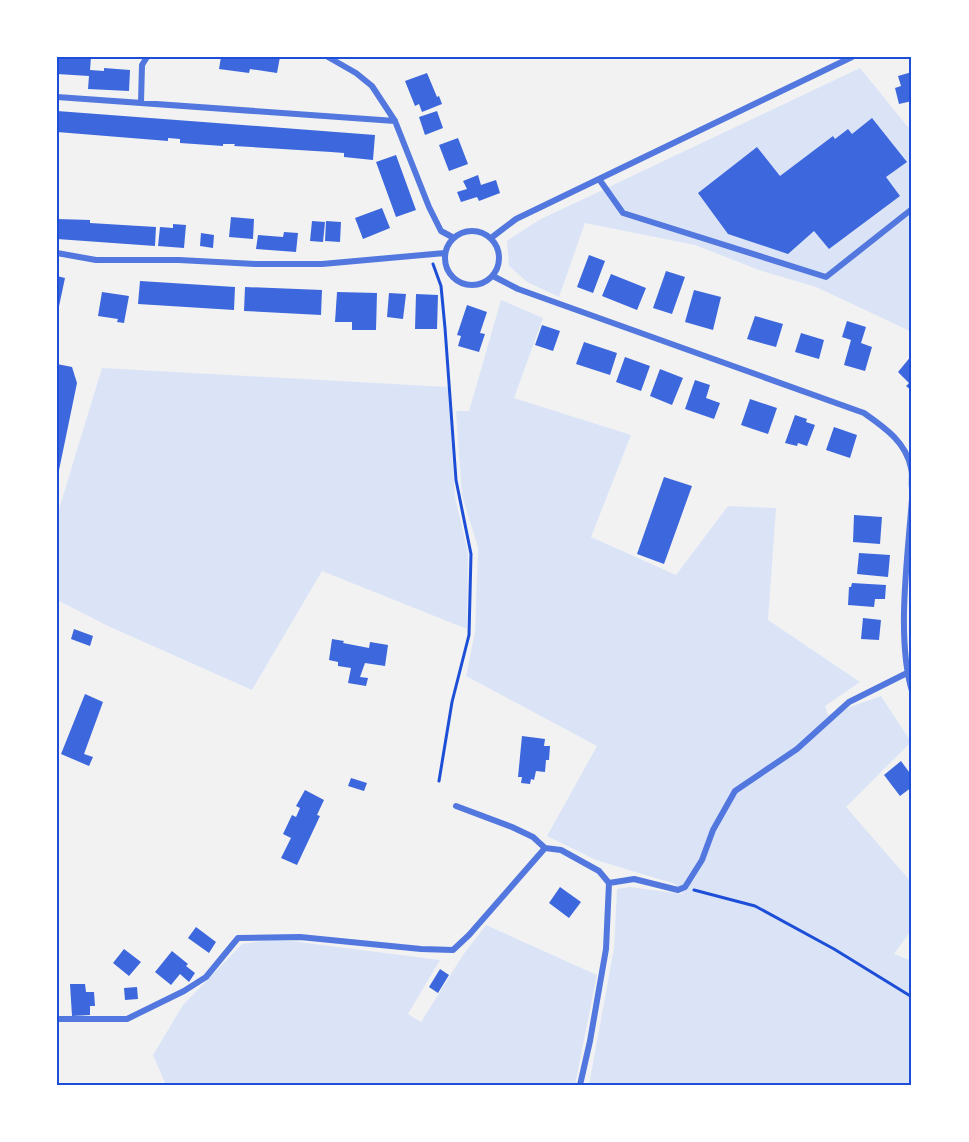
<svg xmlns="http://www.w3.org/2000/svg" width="969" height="1142" viewBox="0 0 969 1142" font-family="'Exo 2',sans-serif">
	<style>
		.green { fill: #dbe4f7 }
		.building { fill: #3d67dc }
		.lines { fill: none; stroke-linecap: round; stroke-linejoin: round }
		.path { stroke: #1d4ed8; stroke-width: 3 }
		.minor { stroke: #5277de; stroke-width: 6 }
		.neatline { fill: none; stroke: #1d4ed8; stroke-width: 2 }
	</style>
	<rect width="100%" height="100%" fill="#f2f2f2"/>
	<!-- green -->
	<path class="green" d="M860 68 908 127 912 126V332L816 287 759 270 695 245 585 223 559 297 527 282 509 266 507 241 539 220Z
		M501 300 543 318 514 398 631 435 591 537 676 575 728 506 776 508 768 620 860 682 825 706 828 715 881 696 911 742 846 807 912 883V929L894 954 912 961V1085H589L614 948 617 889 630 887 683 894 675 884 596 860 547 836 597 746 466 676 475 632 478 548 462 495 456 411H469Z
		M102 368 448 387 455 497 468 553 467 629 322 571 252 690 108 626 57 600 59 509Z
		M486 925 597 975 575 1085H166L153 1055 183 1005 242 944 275 939 440 960 408 1014 421 1022 463 955Z"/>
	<!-- building -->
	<path class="building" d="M57 57H91L90 70 104 71V68L130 70 129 91 88 89 89 76 57 74Z
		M221 57H280L277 73 250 69 249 73 219 69Z
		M912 72V101L899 104 895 88 901 86 898 76Z
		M427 73 437 97 439 96 442 104 422 112 419 104 415 106 405 81Z
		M57 111 375 135 373 160 344 157V153L331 152 234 146 235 144H223V146L180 143V139L168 138V141L57 132Z
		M437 111 443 128 425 135 419 117Z
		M872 118 907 162 886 177 900 196 829 249 814 231 788 254 728 234 698 193 757 147 780 176 833 136 835 139 848 129 852 134Z
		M458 138 468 164 449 171 439 145Z
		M396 155 416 210 396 217 376 162Z
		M478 175 481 185 496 180 500 193 479 201 477 197 461 202 457 192 467 189 463 181Z
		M382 208 390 228 363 239 355 218Z
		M231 217 254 219 253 239 229 237Z
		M57 219 90 220V223L156 227 155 246 57 239Z
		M312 221 325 222 323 242 310 241Z
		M326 221 341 222 340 242 325 241Z
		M173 224 186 225 184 248 158 246 160 227 173 228Z
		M284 232 298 233 296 252 256 249 258 235 283 237Z
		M201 233 214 235 213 248 200 246Z
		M589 255 605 261 593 293 577 287Z
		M666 271 685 277 672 314 653 308Z
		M611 274 646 288 637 310 602 296Z
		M57 276 65 278 58 311H57Z
		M140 281 235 287 234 310 138 304Z
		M245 287 322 290 321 315 244 311Z
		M694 290 721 297 713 330 685 322Z
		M102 292 129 296 124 323 117 322 118 319 98 316Z
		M337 292 377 293 376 330H352V322H335Z
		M389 293 406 294 403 319 387 317Z
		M416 294 438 295 437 329H415Z
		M467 305 487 312 480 333 485 334 479 352 458 346 461 336 457 335Z
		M755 316 783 324 776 347 747 339Z
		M847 321 866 327 861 343 872 347 865 371 844 365 851 340 842 337Z
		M542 325 560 331 553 351 535 345Z
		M801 333 824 340 819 359 795 352Z
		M584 342 617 353 610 375 576 364Z
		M912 355V391L906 386 909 383 898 372Z
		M625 357 650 366 641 391 616 382Z
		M57 364 72 367 77 383 58 475Z
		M660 369 683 378 672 405 650 396Z
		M695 380 710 385 706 398 720 403 714 419 685 409Z
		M750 399 777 408 768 434 741 425Z
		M795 415 807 419 806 422 815 425 807 446 798 443 797 446 785 443Z
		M834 427 857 435 850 458 826 450Z
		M664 477 692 486 664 564 637 554Z
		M854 515 882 517 880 544 853 542Z
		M859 553 890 555 888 577 857 574Z
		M852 583 886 585 885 599H875L874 607 848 605 849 587H851Z
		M863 618 881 620 879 640 861 639Z
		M74 629 93 636 90 646 71 639Z
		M332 639 344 641 343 643 369 648 370 642 388 645 385 666 365 663 360 677 368 678 366 686 348 683 351 668 338 666V662L329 660Z
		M85 694 103 702 84 754 93 757 89 766 61 754Z
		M522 736 545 739 544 746H550L549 760H546L545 772 536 771 534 780 531 779 530 784 521 783 522 777H518Z
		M901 761 912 776V787L900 796 884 775Z
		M351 778 367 783 364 791 348 786Z
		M305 790 324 800 317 815 320 816 297 865 281 858 291 838 283 834 292 815 296 817 300 808 296 806Z
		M560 887 581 902 569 918 549 903Z
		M196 927 216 942 209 953 188 938Z
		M124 949 141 962 129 976 113 963Z
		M172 951 188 964 186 966 195 973 189 982 180 974 171 985 155 972Z
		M440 969 449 975 438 993 429 987Z
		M70 984H85L86 992H94L95 1006H90V1015L72 1016Z
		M137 987 138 999 125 1000 124 988Z"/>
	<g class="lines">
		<!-- path -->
		<path class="path" d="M433 264 441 286 445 328 456 480 471 554 469 635 452 702 439 781
			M694 890 755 906 834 949 912 997"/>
		<!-- minor -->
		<path class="minor" d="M328 57 356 73 372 86 395 121 429 207 441 231 454 238
			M57 97 395 121
			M141 102 142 65 147 57
			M599 179 623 213 826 277 912 209
			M445 258a27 27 0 1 1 54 0a27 27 0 1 1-54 0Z
			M491 238 516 219 852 57
			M57 253 96 260H179L255 264H322L445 253
			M493 276 518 289 864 413C884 427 906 442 911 468 913 474 911 481 912 488
			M912 499C908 555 896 638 912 691
			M456 806 512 827 533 837 545 848 561 850 599 871 609 883
			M609 883 634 879 678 890 685 887 702 860 713 830 735 791 797 749 849 702 907 673
			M57 1019H127L184 991 206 977 238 938 300 937 421 949 453 950 469 935 545 848
			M580 1085 590 1041 606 949 609 883"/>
	</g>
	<!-- border -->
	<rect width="969" height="1142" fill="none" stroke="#ffffff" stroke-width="117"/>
	<rect x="58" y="58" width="852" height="1026" class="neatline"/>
</svg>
